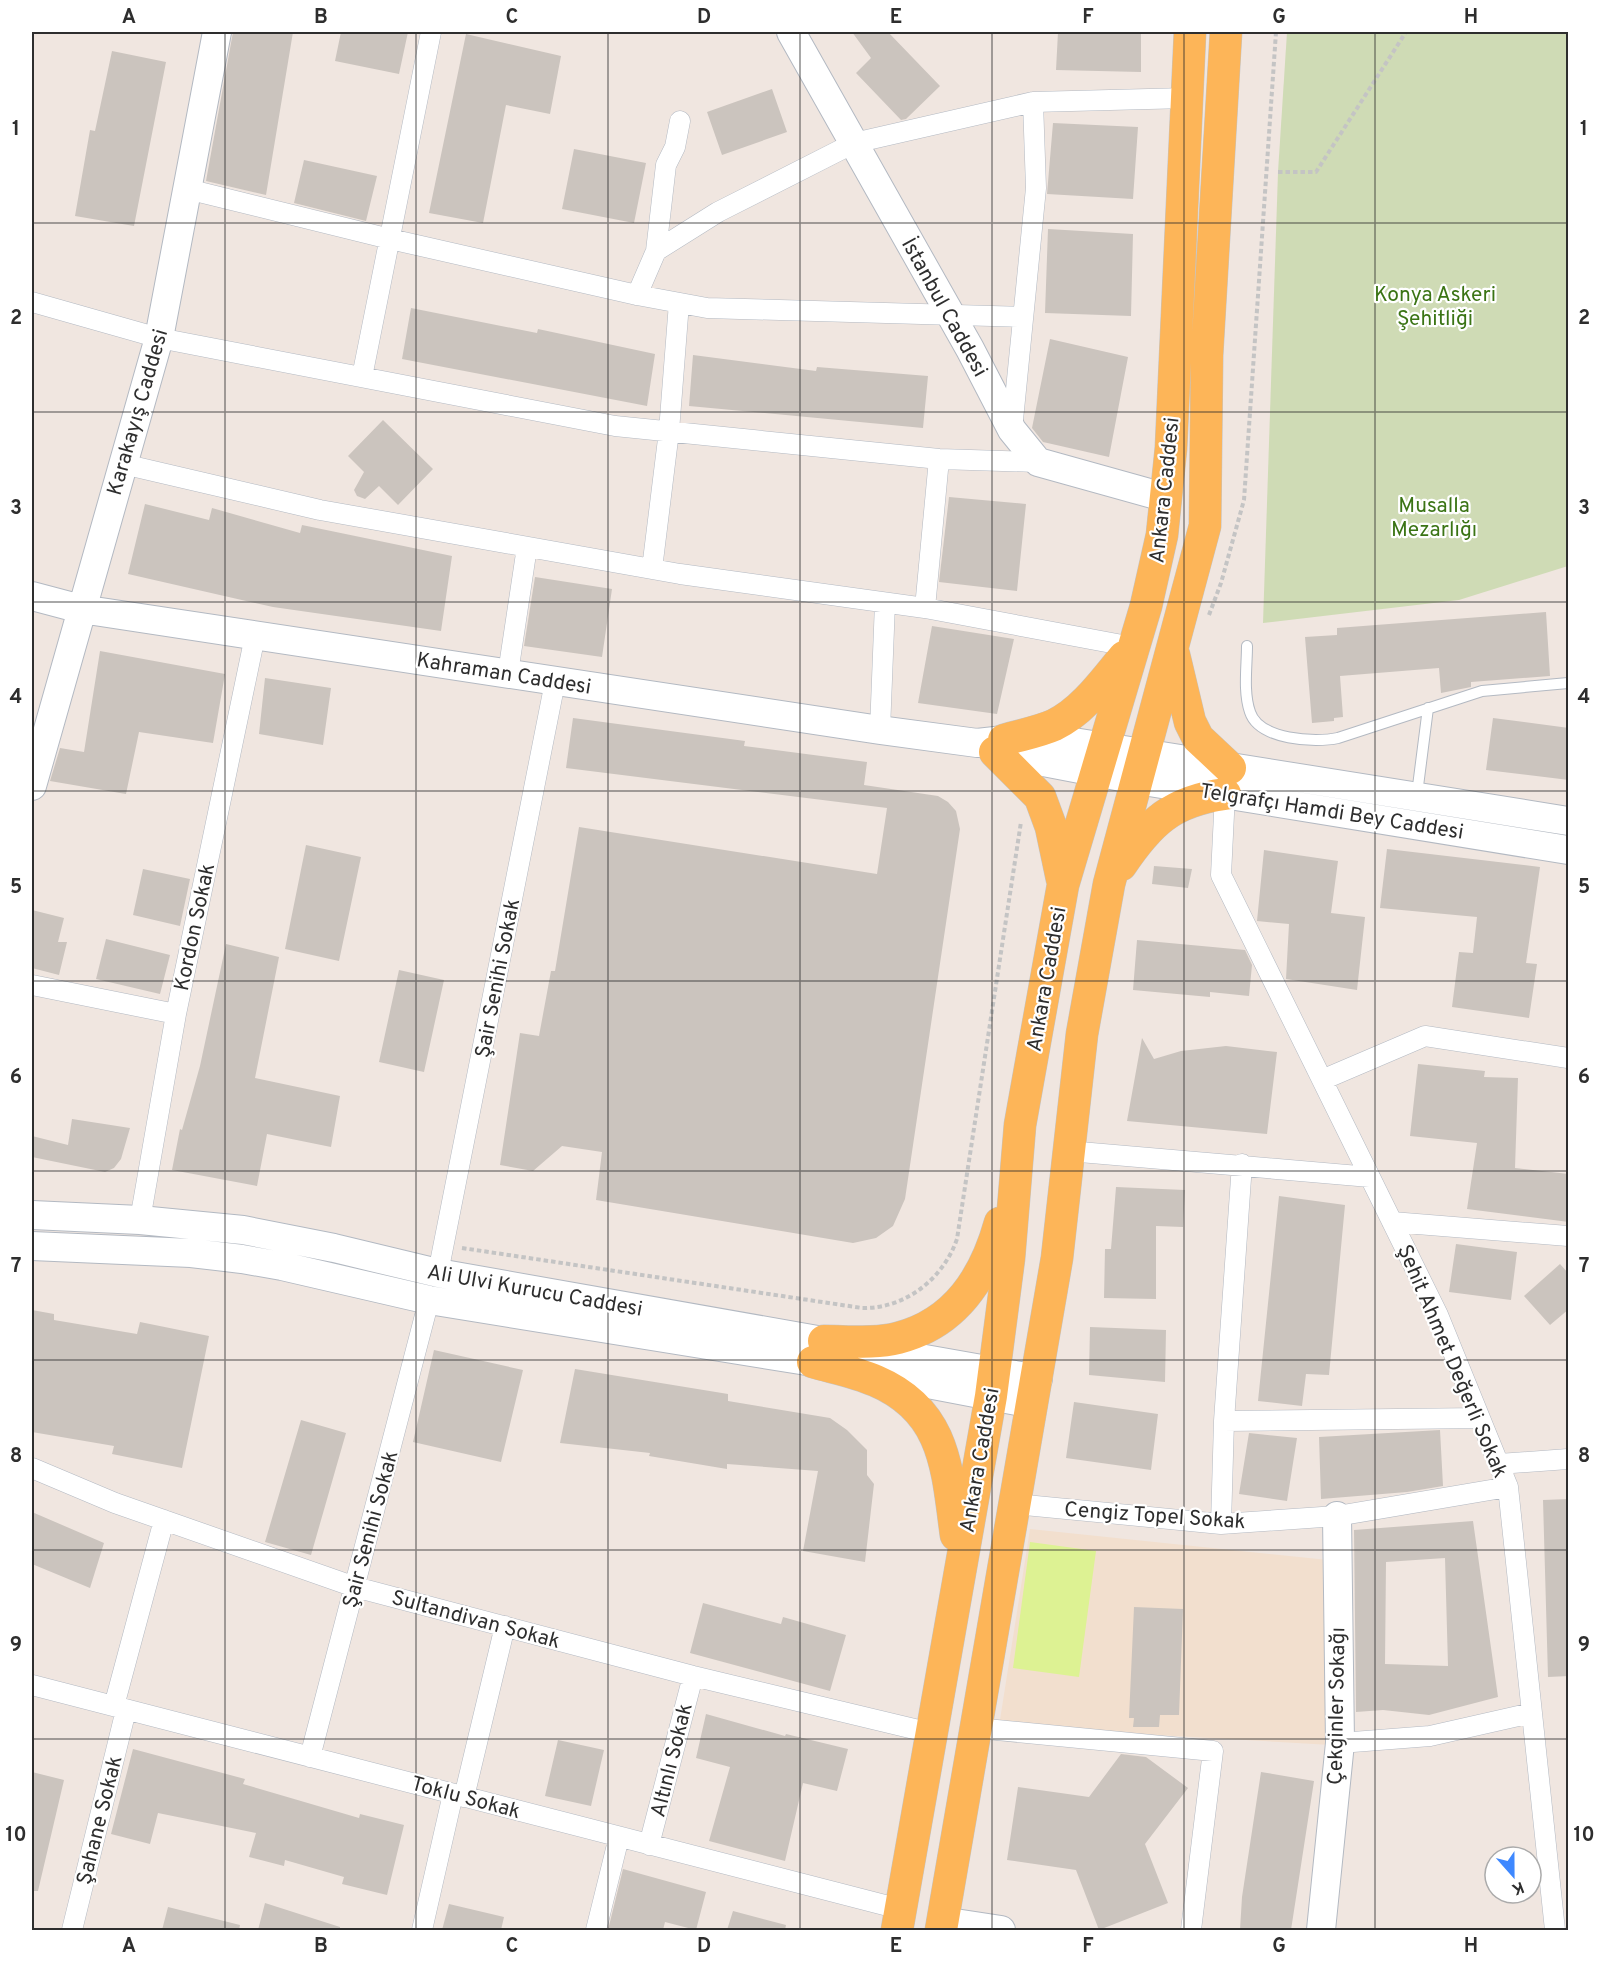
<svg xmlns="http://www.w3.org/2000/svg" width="1600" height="1962" viewBox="0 0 1600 1962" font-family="Overpass,sans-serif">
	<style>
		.education { fill: #f2dfce }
		.cemetery { fill: #cfdbb5 }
		.pitch { fill: #ddf293 }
		.building { fill: #cbc4be; fill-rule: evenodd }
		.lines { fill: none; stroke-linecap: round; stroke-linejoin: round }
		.lane-casing { stroke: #b3b9c2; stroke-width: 12 }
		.street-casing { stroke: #b3b9c2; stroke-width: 21 }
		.secondary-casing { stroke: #b3b9c2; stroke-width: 30 }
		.primary-casing { stroke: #c4c4c4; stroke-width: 33 }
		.path { stroke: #c4c4c4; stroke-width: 4; stroke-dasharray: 4.5 3; stroke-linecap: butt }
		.lane { stroke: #fff; stroke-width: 10 }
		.street { stroke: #fff; stroke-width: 20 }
		.secondary { stroke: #fff; stroke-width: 28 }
		.primary { stroke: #fdb558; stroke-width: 32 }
		.grid { fill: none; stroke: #2e2e2e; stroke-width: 1.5; stroke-opacity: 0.55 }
		.labels { text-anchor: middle; stroke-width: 4.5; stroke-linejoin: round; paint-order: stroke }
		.park-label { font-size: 21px; fill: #3b7415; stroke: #fff }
		.street-label { font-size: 21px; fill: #2e2e2e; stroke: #fff }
		.neatline { fill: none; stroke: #2e2e2e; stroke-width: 2 }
		.grid-label { font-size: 20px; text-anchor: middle; font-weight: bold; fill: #2e2e2e }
	</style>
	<rect width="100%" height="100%" fill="#f0e6e0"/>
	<!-- education -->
	<path class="education" d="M1030 1529 1328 1560 1331 1745 999 1726Z"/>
	<!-- cemetery -->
	<path class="cemetery" d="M1287 32H1568V566L1459 600 1263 623 1278 172Z"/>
	<!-- pitch -->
	<path class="pitch" d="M1030 1542 1096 1551 1079 1677 1013 1668Z"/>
	<!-- building -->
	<path class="building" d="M233 32H293L266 195 206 181Z
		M341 32H408L399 74 335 61Z
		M852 32H888L940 86 906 119 901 120 856 73 871 58Z
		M1058 32H1141V72L1056 70Z
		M466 34 561 56 550 114 506 105 483 223 429 213Z
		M112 51 166 62 134 226 75 216 90 130 95 131Z
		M772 89 787 132 722 155 707 112Z
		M1053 123 1138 127 1133 199 1047 194Z
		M574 149 646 163 634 223 562 209Z
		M304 160 377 176 366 221 294 203Z
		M1048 229 1133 234 1131 316 1045 313Z
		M411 308 537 333 538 329 655 354 647 406 402 359Z
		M1050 339 1128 357 1109 457 1043 442 1032 428Z
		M693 355 816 371 817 367 928 376 923 428 689 406Z
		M383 420 433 469 398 505 379 486 365 499 357 496 354 490 364 472 348 456Z
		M949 497 1026 504 1017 591 939 582Z
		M145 504 209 520 212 508 300 533 302 525 452 556 441 631 273 607 128 574Z
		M535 577 612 589 602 657 524 646Z
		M1546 612 1550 676 1471 682V687L1441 693 1439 668 1340 676 1343 717 1334 718V721L1312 723 1305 637 1337 635V628Z
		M932 626 1014 639 997 714 918 703Z
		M100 651 225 674 213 743 139 732 126 794 50 781 60 748 84 752Z
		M265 678 331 688 323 745 259 734Z
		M573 718 745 741 744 746 867 762 864 785 938 796 948 802 956 811 960 829 905 1199 893 1226 876 1238 853 1243 596 1200 602 1152 562 1146 533 1171 500 1165 520 1033 539 1036 551 971H555L579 827 877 874 887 808 566 768Z
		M1493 718 1569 728V780L1486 770Z
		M306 845 361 857 339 961 285 949Z
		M1387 849 1540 867 1526 963 1537 964 1529 1018 1452 1007 1459 952 1473 953 1477 917 1380 908Z
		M1264 850 1338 861 1331 913 1365 917 1357 990 1286 979 1289 924 1257 921Z
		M1154 866 1192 869 1188 888 1152 884Z
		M143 869 190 879 180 926 133 915Z
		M32 910 64 918 58 942H67L59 975 32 968Z
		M106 939 170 955 160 994 96 979Z
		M1137 940 1245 950 1252 965 1249 996 1210 992V997L1133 990Z
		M226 944 279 957 255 1078 340 1096 331 1147 267 1134 257 1186 172 1170 180 1129 182 1130 200 1066Z
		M399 970 444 980 424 1072 379 1062Z
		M1142 1038 1154 1059 1181 1051 1226 1046 1277 1052 1267 1134 1127 1121Z
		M1418 1064 1485 1071 1484 1077 1518 1078 1515 1168 1569 1174V1222L1467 1209 1477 1143 1410 1136Z
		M72 1119 130 1128 121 1159 114 1168 105 1172 32 1157V1136L68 1145Z
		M1116 1187 1185 1190 1183 1227 1156 1226V1299L1104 1298 1105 1249H1111Z
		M1279 1196 1345 1205 1329 1375 1306 1374 1302 1406 1258 1401Z
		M1456 1244 1517 1252 1511 1300 1449 1292Z
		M1560 1264 1569 1274V1309L1550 1325 1524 1296Z
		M32 1310 54 1314V1320L137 1334 140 1322 209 1336 182 1468 112 1454 114 1446 32 1432Z
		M1090 1327 1166 1330 1165 1382 1089 1375Z
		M434 1350 523 1370 501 1462 413 1442Z
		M575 1369 728 1394V1401L830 1418 847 1430 867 1450V1475L874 1484 865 1562 803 1551 818 1471 727 1464V1469L649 1456 650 1453 560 1443Z
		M1074 1402 1158 1414 1151 1470 1066 1458Z
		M301 1420 346 1433 311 1555 265 1542Z
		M1440 1430 1443 1486 1407 1492 1321 1499 1319 1437Z
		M1249 1433 1297 1438 1287 1501 1239 1494Z
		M1569 1499V1676L1548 1677 1543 1500Z
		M32 1512 104 1543 90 1588 32 1564Z
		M1473 1521 1498 1697 1429 1715 1383 1710 1356 1712 1354 1530ZM1445 1558 1448 1666 1385 1664 1386 1562Z
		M703 1603 781 1624 783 1617 846 1635 830 1691 690 1653Z
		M1134 1607 1183 1609 1179 1715H1160L1159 1727H1133L1134 1718H1129Z
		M706 1714 785 1736 786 1734 848 1749 837 1791 803 1783 785 1861 709 1841 730 1767 696 1758Z
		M558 1740 604 1750 591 1806 545 1796Z
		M133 1749 245 1779 243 1784 359 1818 360 1814 404 1825 387 1895 342 1884 344 1877 285 1860 284 1866 249 1857 256 1833 158 1813 150 1844 111 1834Z
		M1121 1754 1146 1757 1188 1788 1145 1844 1168 1903 1099 1930 1076 1870 1007 1860 1018 1787 1089 1797Z
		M32 1772 64 1780 38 1891H32Z
		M1261 1772 1314 1781 1291 1930H1240L1242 1897Z
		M623 1869 706 1892 696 1930 665 1922 663 1930H608Z
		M265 1903 340 1927V1930H258Z
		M449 1904 504 1917 501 1930H442Z
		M168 1907 240 1925 239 1930H162Z
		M733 1911 786 1925 785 1930H727Z"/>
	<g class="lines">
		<!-- lane casing -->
		<g class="lane-casing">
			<path id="lane" d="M1247 646C1247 666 1243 692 1250 712 1259 740 1315 743 1338 738L1482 691 1568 683
				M1417 794 1428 708"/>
		</g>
		<!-- street casing -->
		<g class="street-casing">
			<path id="street" d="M187 189 390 239 637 295 707 308 1023 317
				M656 251 666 165 675 147 680 121
				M637 295 656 251 718 212 854 143 1033 102 1187 98
				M32 302 159 338 615 426 939 459 1038 462
				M362 377 431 32
				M1012 430 1036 188 1033 102
				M123 464 320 510 680 574 925 608 1133 647
				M652 569 669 431 679 303
				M925 608 939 459
				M508 673 527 547
				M880 730 885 603
				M1225 794 1221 875 1438 1315 1508 1487 1555 1930
				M32 985 176 1014
				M1322 1080 1425 1036 1568 1058
				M1068 1151 1370 1177
				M140 1220 176 1014 255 636
				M1392 1222 1568 1236
				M438 1273 555 682
				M1224 1421 1480 1418
				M1499 1464 1568 1459
				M32 1468 115 1503 355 1587 693 1676 931 1733
				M1015 1504 1221 1524 1337 1516 1508 1487
				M1221 1524 1224 1421 1242 1164
				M32 1685 900 1909
				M114 1706 164 1520
				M976 1728 1213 1751 1191 1930
				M1340 1743 1430 1736 1532 1713
				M310 1757 429 1300
				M464 1797 505 1626
				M649 1845 693 1676
				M72 1930 126 1710
				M422 1930 453 1794
				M596 1930 619 1837"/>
		</g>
		<!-- secondary casing -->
		<g class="secondary-casing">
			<path id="secondary" d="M791 32 970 349 1012 430 1038 462 1167 498
				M32 596 81 609 880 730 977 743 1004 740H1061L1568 821
				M997 753 1137 780 1568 850
				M32 786 159 338 217 32
				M32 1215 140 1220 243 1230 334 1248 438 1273 1038 1379
				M32 1246 191 1253 242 1259 282 1266 429 1300 813 1362 1033 1404
				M942 1921 1001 1930
				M1321 1930 1340 1743 1337 1516"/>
		</g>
		<!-- primary casing -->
		<g class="primary-casing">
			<path id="primary" d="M1174 655 1190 722 1198 738 1230 768
				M1004 740C1020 735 1038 732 1054 725 1083 711 1104 681 1124 657
				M995 752 1040 797 1051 827 1062 879
				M1121 865C1150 822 1172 801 1225 794
				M824 1341C848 1341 875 1344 898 1338 956 1323 985 1277 1000 1223
				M813 1362C834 1368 856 1372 876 1381 946 1411 947 1469 956 1535
				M897 1930 991 1396 1009 1258 1020 1125 1063 885 1146 606 1162 535 1171 448 1190 32
				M941 1930 1057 1258 1082 1034 1109 884 1205 526 1207 355 1226 32"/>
		</g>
		<!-- path -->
		<path class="path" d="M1278 172H1316L1406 32
			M1209 615 1221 583 1244 500 1276 32
			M462 1248 862 1308C905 1309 943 1279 957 1239L1021 822"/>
		<!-- lane -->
		<use href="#lane" class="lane"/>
		<!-- street -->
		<use href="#street" class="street"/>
		<!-- secondary -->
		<use href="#secondary" class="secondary"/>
		<!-- primary -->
		<use href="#primary" class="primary"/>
	</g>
	<!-- grid -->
	<path class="grid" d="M225 32V1930M416 32V1930M608 32V1930M800 32V1930M992 32V1930M1184 32V1930M1375 32V1930M32 223H1568M32 412H1568M32 602H1568M32 791H1568M32 981H1568M32 1171H1568M32 1360H1568M32 1550H1568M32 1739H1568"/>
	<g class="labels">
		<!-- park labels -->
		<g class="park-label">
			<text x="1435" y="301">Konya Askeri<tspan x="1435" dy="24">Şehitliği</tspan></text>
			<text x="1434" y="512">Musalla<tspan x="1434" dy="24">Mezarlığı</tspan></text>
		</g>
		<!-- street labels -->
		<g class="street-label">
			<text transform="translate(945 307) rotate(61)" y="7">İstanbul Caddesi</text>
			<text transform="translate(137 412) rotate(-74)" y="7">Karakayış Caddesi</text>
			<text transform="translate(1164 490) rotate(-84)" y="7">Ankara Caddesi</text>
			<text transform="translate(504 673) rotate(9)" y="7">Kahraman Caddesi</text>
			<text transform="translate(1332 811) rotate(9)" y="7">Telgrafçı Hamdi Bey Caddesi</text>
			<text transform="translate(194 927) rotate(-78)" y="7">Kordon Sokak</text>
			<text transform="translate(497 978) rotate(-79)" y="7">Şair Senihi Sokak</text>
			<text transform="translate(1046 979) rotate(-80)" y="7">Ankara Caddesi</text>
			<text transform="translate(535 1290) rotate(10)" y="7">Ali Ulvi Kurucu Caddesi</text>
			<text transform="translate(1453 1361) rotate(67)" y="7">Şehit Ahmet Değerli Sokak</text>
			<text transform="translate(979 1460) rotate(-80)" y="7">Ankara Caddesi</text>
			<text transform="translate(1155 1515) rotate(4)" y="7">Cengiz Topel Sokak</text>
			<text transform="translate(370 1529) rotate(-75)" y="7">Şair Senihi Sokak</text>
			<text transform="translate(476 1619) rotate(15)" y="7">Sultandivan Sokak</text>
			<text transform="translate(1336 1706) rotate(-89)" y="7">Çekginler Sokağı</text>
			<text transform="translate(671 1760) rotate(-76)" y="7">Altınlı Sokak</text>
			<text transform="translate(466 1797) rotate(15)" y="7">Toklu Sokak</text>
			<text transform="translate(99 1820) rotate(-76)" y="7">Şahane Sokak</text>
		</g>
	</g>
	<!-- border -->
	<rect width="1600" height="1962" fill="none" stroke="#ffffff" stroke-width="66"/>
	<!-- north arrow -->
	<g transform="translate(1513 1875) rotate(159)"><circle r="28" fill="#ffffff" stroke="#ababab" stroke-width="1.5"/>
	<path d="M0-4.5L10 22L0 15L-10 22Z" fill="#3e88ff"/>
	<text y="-9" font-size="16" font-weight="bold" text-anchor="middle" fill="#2e2e2e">K</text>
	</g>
	<rect x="33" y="33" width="1534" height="1896" class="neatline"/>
	<g class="grid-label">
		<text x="129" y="23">A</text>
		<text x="321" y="23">B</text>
		<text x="512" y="23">C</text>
		<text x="704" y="23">D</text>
		<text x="896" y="23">E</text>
		<text x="1088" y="23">F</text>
		<text x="1279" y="23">G</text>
		<text x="1471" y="23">H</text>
		<text x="16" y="135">1</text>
		<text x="1584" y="135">1</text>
		<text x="16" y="324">2</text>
		<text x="1584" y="324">2</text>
		<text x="16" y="514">3</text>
		<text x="1584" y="514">3</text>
		<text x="16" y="703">4</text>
		<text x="1584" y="703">4</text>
		<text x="16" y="893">5</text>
		<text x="1584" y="893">5</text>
		<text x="16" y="1083">6</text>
		<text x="1584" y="1083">6</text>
		<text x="16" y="1272">7</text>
		<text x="1584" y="1272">7</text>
		<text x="16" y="1462">8</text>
		<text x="1584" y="1462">8</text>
		<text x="16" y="1651">9</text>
		<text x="1584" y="1651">9</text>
		<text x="16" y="1841">10</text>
		<text x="1584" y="1841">10</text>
		<text x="129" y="1952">A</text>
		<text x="321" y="1952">B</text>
		<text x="512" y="1952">C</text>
		<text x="704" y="1952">D</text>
		<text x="896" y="1952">E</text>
		<text x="1088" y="1952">F</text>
		<text x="1279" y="1952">G</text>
		<text x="1471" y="1952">H</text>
	</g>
</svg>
